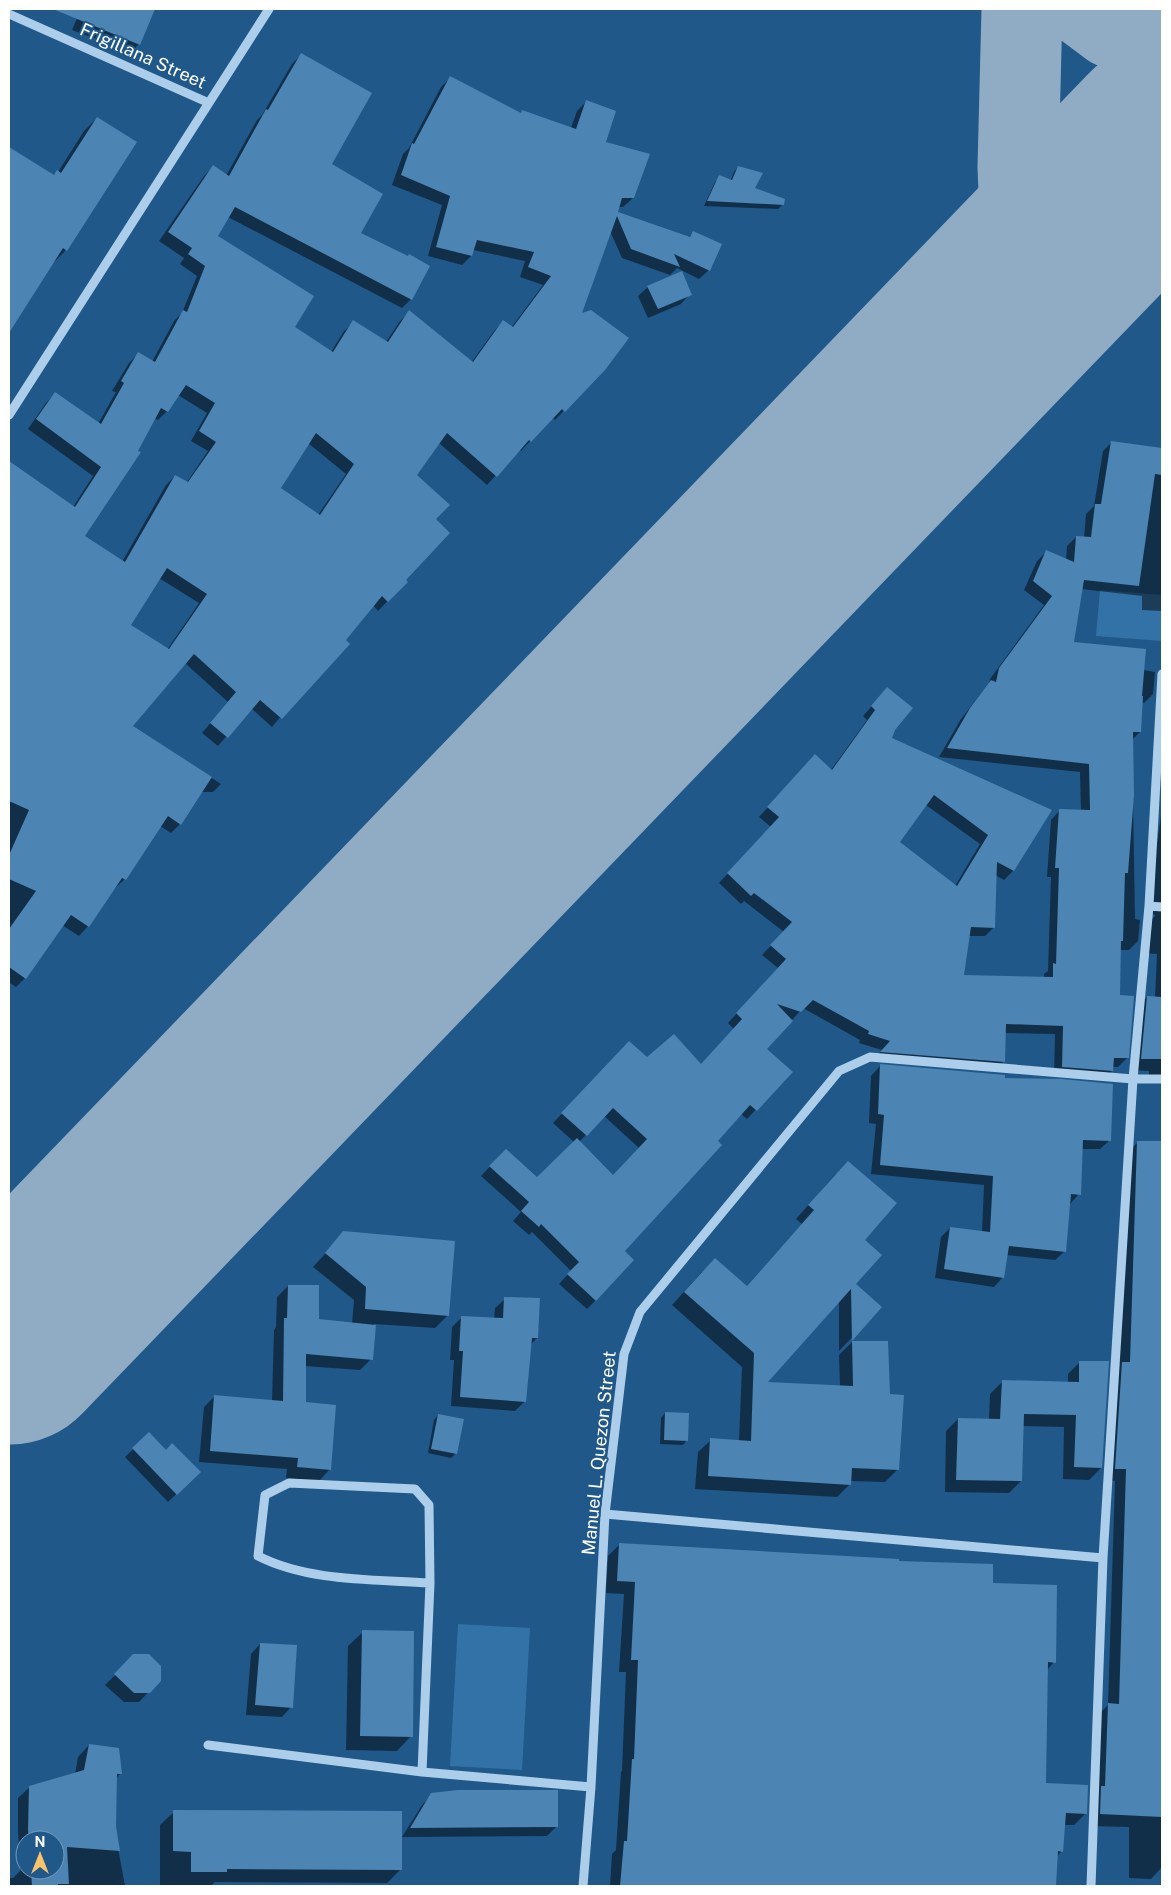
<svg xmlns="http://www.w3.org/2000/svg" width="1171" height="1895" viewBox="0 0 1171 1895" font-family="'Public Sans',sans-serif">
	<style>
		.green { fill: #3372a7 }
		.shadow { fill: #0007; fill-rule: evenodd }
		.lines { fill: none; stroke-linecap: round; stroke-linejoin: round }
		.taxiway { stroke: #90acc4; stroke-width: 81 }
		.runway { stroke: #90acc4; stroke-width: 205 }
		.building { fill: #4c84b3; fill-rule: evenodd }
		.minor { stroke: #acceeb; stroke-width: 9 }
		.labels { text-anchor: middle; stroke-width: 4; stroke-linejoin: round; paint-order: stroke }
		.street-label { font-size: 18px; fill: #fff; stroke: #20588a }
	</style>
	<rect width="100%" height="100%" fill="#20588a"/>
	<!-- green -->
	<path class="green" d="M1100 590 1162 595V641L1096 636Z
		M458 1624 530 1628 522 1770 450 1766Z"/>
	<!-- shadow -->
	<path class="shadow" d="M81 9H153L139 44 131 52 72 30Z
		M301 55 330 164 359 233 411 299 402 308 228 217 217 236 293 327 331 352 344 331 354 322 386 342 400 321 410 312 471 363 494 331 503 322 511 328 543 285 520 277 525 261 473 250 471 256 462 265 428 256 442 205 392 185 403 154 409 148 441 87 450 78 520 114 523 111 571 128 577 111 586 102 604 143 633 198 623 207H619L617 213 688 238 694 232 709 270 699 279 677 268 670 275 622 258 610 231 580 316 604 369 555 420 552 417 521 451 519 449 487 485 439 443 415 475 434 519 404 580 406 582 378 611 373 605 272 727 251 708 218 746 202 733 228 702 185 663 131 726 221 784 213 792H201L180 824 171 833 160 826 125 879 115 888 114 887 88 926 79 936 62 925 25 978 16 987 10 983 9 984V463L73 507 93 476 28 429 46 403 55 394 98 424 116 392 112 391 129 363 138 354 152 362 174 321 182 313 197 276 180 264 184 258 159 241 204 176 213 167 226 176 257 120 262 115 292 64ZM178 395 207 413 191 441 208 451 187 482 175 476 166 485 122 562 84 537 154 418 158 420 167 411ZM308 443 346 474 318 515 279 489ZM159 578 199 603 167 650 129 625Z
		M97 118 66 250 53 263 17 318 9 326V148L53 176 58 172 84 131Z
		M738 167 753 189 783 204 778 209 704 206 715 182 720 177 730 181 734 172Z
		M648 287 690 294 681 304 648 318 638 296Z
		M1112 442 1162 450V611L1142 610V596L1081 589 1072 643 1143 670 1155 672 1153 694 1144 703 1142 702 1140 732 1132 740 1135 919 1140 920 1138 941 1129 950H1120L1119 997 1127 1058 1118 1067H1112V1071L1103 1080 1054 1075 1055 1034 1005 1033 1004 1061 995 1071 873 1060 882 1050 859 1043 860 1040 803 1008 765 1049 791 1072 747 1119 741 1114 623 1251 596 1300 587 1309 559 1284 571 1271 532 1232 529 1235 513 1221 521 1212 481 1176 497 1159 537 1179 574 1142 553 1123 620 1052 647 1059 700 1066 734 1029 728 1023 778 968 762 955 784 932 744 901 741 904 719 883 771 827 759 817 806 765 831 770 867 720 863 716 879 698 894 729 891 739 1050 810 1013 871 1004 880 995 875 994 927 985 936H969L962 976 1044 978V974L1048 971 1051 877H1047L1051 820 1060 810 1081 811 1080 772 939 757 961 719 989 683 990 679 1044 605 1024 590 1037 561 1046 552 1066 560 1067 546 1076 537 1084 538 1086 514 1094 506 1103 451ZM926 805 980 844 955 886 898 842ZM604 1116 639 1148 612 1177 579 1142Z
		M1162 809V1081L1149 1080V1071L1130 1070 1136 1009 1147 997 1155 998 1157 954 1141 953 1145 926 1155 916 1154 914 1147 912Z
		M880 1066 1003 1079 1110 1140 1100 1149H1081L1079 1194 1070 1204 1065 1251 1055 1260 1006 1255 1003 1277 994 1287 935 1278 941 1237 950 1228 982 1232 984 1185 871 1174 876 1124 869 1123 871 1076Z
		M1162 1099V1867L1151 1879 1129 1878V1827L1089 1826 1090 1799 1094 1795 1097 1716 1108 1705 1115 1481 1104 1480 1126 1154 1138 1142H1161Z
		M835 1175 863 1240 855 1284 880 1308 839 1351V1301L765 1383 840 1387 839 1355 852 1342 889 1395 898 1469 885 1482 850 1481V1484L837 1497 695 1489 698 1452 711 1440 739 1441 742 1367 672 1305 702 1272 746 1287 802 1224 796 1219Z
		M344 1233 448 1315 435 1328 374 1324 371 1359 360 1370 305 1366V1404L330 1469 319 1481 286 1478 287 1469 199 1462 204 1407 215 1396 272 1401 274 1330 276 1327 277 1297 288 1286 317 1321 352 1324 354 1300 313 1267Z
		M505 1299 537 1338 530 1345 525 1401 515 1411 451 1406 454 1360H450L452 1327 462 1317 494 1319 495 1308Z
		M1080 1362 1101 1468 1089 1480 1063 1479 1064 1427 1022 1426 1021 1481 1009 1493 945 1492 946 1431 958 1419 989 1420 990 1394 1002 1382 1068 1383V1374Z
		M665 1413 687 1440 683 1445 660 1444 661 1418Z
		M438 1415 456 1453 451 1458 428 1453 434 1420Z
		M149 1434 166 1451 199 1472 168 1502 125 1457Z
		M620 1544 898 1562 991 1585 1054 1662 1047 1670 1045 1784 1086 1813 1074 1825H1064L1062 1851 1056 1857 1055 1886H610L612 1854 616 1850 621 1772 622 1771 626 1672H619L624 1594 606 1593 608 1556Z
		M363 1632 411 1736 397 1751 346 1750 348 1646Z
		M260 1644 291 1707 282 1717 246 1715 251 1654Z
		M134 1656 159 1681 139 1702H124L105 1685Z
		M89 1745 120 1774 116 1778 114 1826 125 1886H9V1878H13L20 1871 18 1831V1798L30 1787 75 1774 78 1757ZM25 1840H55V1870H25Z
		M432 1795 557 1826 547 1836 402 1837 422 1805Z
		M174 1812 400 1870 387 1883 215 1882 212 1885H160V1825Z"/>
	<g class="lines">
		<!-- taxiway -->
		<path class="taxiway" d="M1022 9 1018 167 1023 289
			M1087 9 1111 27 1140 39 1162 52"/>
		<!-- runway -->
		<path class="runway" d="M9 1342 1162 145"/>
	</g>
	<!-- building -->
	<path class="building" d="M53 9H155L140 45Z
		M301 53 372 93 332 164 383 194 361 233 408 256 409 254 430 266 412 300 235 207 218 236 314 296 295 327 333 352 353 320 388 342 409 310 473 362 503 320 513 327 551 276 528 267 534 252 477 240 472 256 436 247 450 196 401 175 412 143 414 144 450 76 521 113 522 110 576 129 586 100 616 111 606 142 650 154 634 198H622L618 212 690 237 693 231 722 244 710 271 674 254 680 267 631 249 617 216 582 313 591 310 629 338 605 370 565 412 562 409 531 442 529 440 497 477 447 433 417 475 450 505 436 519 450 533 406 580 408 582 388 602 382 596 346 640 350 644 282 719 260 700 228 738 210 723 236 692 194 654 133 726 212 777 181 825 168 816 126 880 122 878 89 927 71 915 26 979 9 967V929L36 891 9 879V855L29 810 9 801V461L75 507 101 467 36 419 55 392 101 424 124 383 121 381 138 352 155 362 183 310 187 312 205 266 188 254 192 248 168 232 213 165 229 176 266 109 268 110ZM186 385 215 403 199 431 216 442 188 482 175 475 125 562 85 536 141 452 138 451 161 408 168 412ZM316 433 354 464 320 515 281 488ZM167 568 207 594 169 649 131 625Z
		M97 117 137 142 67 251 63 248 9 333V147L54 175 57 170 61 173Z
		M738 166 763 173 755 188 785 199 784 205 707 201 719 175 732 180Z
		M682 271 692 295 658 309 647 286Z
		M1111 441 1162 448V475L1155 474 1139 586 1084 580 1074 642 1146 649 1142 696H1143L1141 732H1133L1134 795 1128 873H1125L1123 941H1121L1120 995 1134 996 1129 1058H1114L1113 1071 1062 1067 1063 1026 1006 1024 1005 1062 880 1052 890 1041 868 1034 869 1031 813 1000 801 1012 777 1004 793 1021 767 1049 793 1072 757 1111 750 1105 718 1141 722 1145 625 1251 634 1260 596 1301 567 1274 579 1262 541 1224 539 1227 521 1211 529 1202 489 1166 506 1149 537 1177 577 1138 613 1175 647 1139 613 1108 587 1136 561 1113 629 1041 647 1057 674 1034 701 1064 742 1019 736 1013 786 959 770 945 792 922 754 893 751 896 727 873 779 817 767 807 815 754 832 770 875 710 871 706 887 687 913 708 895 730 892 738 1052 810 1014 871 997 862 995 928 971 927 964 975 1053 977V963L1056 964 1059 868H1055L1059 809 1090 810 1089 764 947 748 970 708 991 680 996 682 999 668 1052 596 1033 581 1046 550 1074 562 1076 536 1091 537 1095 504H1101ZM934 795 988 835 957 886 900 842Z
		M1147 996 1162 997V1059H1141Z
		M880 1064 1005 1075V1078L1062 1079 1113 1084 1111 1141 1083 1140 1081 1195 1071 1194 1066 1252 1009 1246 1004 1278 944 1269 950 1227 990 1232 993 1176 880 1165 884 1115 878 1114Z
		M1137 1141H1162V1817L1100 1814 1101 1786H1105L1108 1703 1119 1704 1126 1469H1115L1122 1362H1130Z
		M848 1161 897 1203 865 1240 882 1255 856 1284 882 1307 852 1341 851 1289 768 1382 853 1386 852 1341H888L890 1394 904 1395 899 1470 852 1468 851 1485 708 1476 710 1438 751 1441 754 1353 684 1292 715 1258 747 1286 814 1210 808 1205Z
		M343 1231 455 1241 449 1316 365 1309 366 1287 325 1253Z
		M288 1285H319V1319L376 1325 373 1360 306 1354V1402L336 1405 331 1470 297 1467 298 1458 210 1451 214 1395 283 1401 284 1318H287Z
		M504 1297 540 1298 538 1338H532L526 1402 460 1397 463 1351H459L461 1316 503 1318Z
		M1079 1361H1109L1102 1468 1074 1467 1076 1415 1024 1414 1022 1481 956 1480 958 1418 1000 1419 1002 1380 1079 1382Z
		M665 1412 689 1413 688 1441 664 1440Z
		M438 1414 464 1419 457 1454 431 1449Z
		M149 1432 166 1450 172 1443 201 1472 177 1495 132 1448Z
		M619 1543 899 1559V1561L993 1564V1583L1057 1585 1056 1663 1048 1662 1046 1783 1088 1785 1087 1814 1066 1813 1063 1852 1058 1851 1056 1886H620L624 1841H627L632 1759H634L638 1660H631L635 1582 617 1581Z
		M362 1630 414 1631 413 1737 360 1736Z
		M260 1643 297 1645 293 1708 255 1705Z
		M133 1654H149L161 1666V1681L150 1693H134L114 1674Z
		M89 1744 119 1748 122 1774H117L116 1826 120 1851 67 1847 69 1884H58V1886H32L31 1870H55V1840H29L28 1830 29 1786 84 1770Z
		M458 1790H558V1827L410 1828 431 1793Z
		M173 1810 402 1811V1870L227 1869V1872H191V1852L173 1851Z"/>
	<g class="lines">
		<!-- minor -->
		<path class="minor" d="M9 14 209 103
			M9 415 269 9
			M1149 906 1162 907
			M605 1514 1103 1558
			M208 1745 422 1772 591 1787
			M422 1772 430 1583 429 1505 415 1489 289 1483 265 1495 258 1556C309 1582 374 1579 430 1583
			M583 1886 591 1787 605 1514 624 1354 640 1312 839 1071 870 1057 1133 1079H1162
			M1091 1886 1103 1558 1133 1079 1149 906 1162 674"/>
	</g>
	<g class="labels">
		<!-- street labels -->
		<g class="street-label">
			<text transform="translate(143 56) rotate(24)" y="6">Frigillana Street</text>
			<text transform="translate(599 1453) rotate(-84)" y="6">Manuel L. Quezon Street</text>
		</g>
	</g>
	<!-- border -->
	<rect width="1171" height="1895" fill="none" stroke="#ffffff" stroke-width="20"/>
	<!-- north arrow -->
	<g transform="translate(40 1855)"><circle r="24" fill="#20588a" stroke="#799bb9"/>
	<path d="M0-4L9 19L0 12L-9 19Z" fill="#f9c36c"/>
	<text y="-8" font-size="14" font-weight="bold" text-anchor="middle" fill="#ffffff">N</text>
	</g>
</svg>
